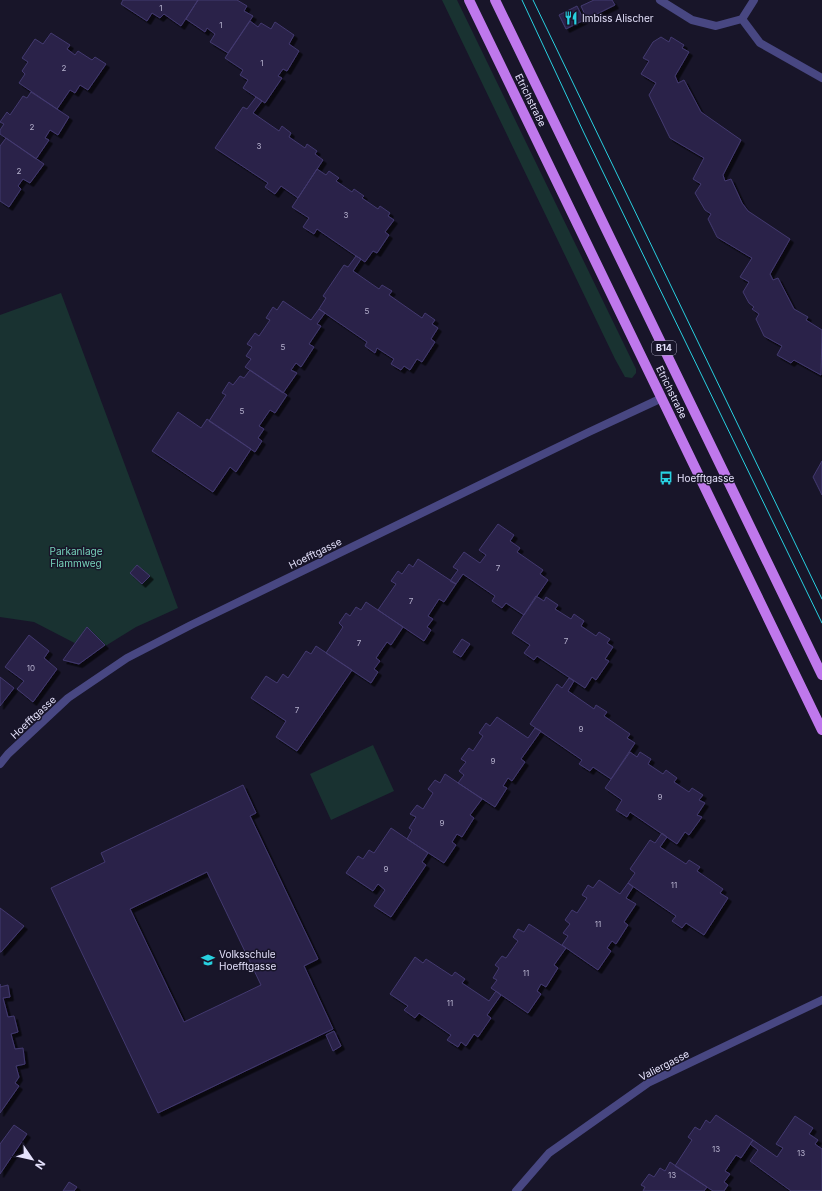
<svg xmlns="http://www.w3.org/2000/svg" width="822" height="1191" viewBox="0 0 822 1191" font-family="Inter,sans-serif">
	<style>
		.green { fill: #193231 }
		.building { fill: #2a2448; stroke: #433970; fill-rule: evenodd; filter: url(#shadow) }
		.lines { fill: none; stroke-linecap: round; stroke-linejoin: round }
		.street { stroke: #484782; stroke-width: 8 }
		.primary { stroke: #bf78ec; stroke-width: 10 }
		.tram { stroke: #28d0e0; stroke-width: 1 }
		.labels { text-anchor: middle; stroke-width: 3; stroke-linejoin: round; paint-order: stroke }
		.number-label { font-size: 8px; fill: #b6b2ce }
		.shield { fill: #181529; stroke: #a7a4bc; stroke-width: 1 }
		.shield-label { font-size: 9px; font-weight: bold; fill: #e4e1fb }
		.poi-label { font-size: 10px; fill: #e4e1fb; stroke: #181529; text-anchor: start }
		.street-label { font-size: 10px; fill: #e4e1fb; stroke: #181529 }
		.park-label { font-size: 10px; fill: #76d2ba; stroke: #181529 }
	</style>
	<defs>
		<filter id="shadow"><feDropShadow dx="3.5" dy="3.5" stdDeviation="0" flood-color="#0009"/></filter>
	</defs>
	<rect width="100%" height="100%" fill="#181529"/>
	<!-- green -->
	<path class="green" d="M442 0H457L636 369V373L632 378 625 377 615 359Z
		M61 293 178 608 136 627 94 653 34 622 0 617V315Z
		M373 745 394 791 331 820 310 774Z"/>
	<!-- building -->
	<path class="building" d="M123 0H198L181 26 164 14 160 18 152 13 147 21 121 4Z
		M198 0H237L247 6 244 11 253 16 228 53 210 42 215 34 207 28 205 32 186 19Z
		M594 0H612L615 5 587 19 581 6Z
		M577 6 584 20 566 29 559 15Z
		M250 21 258 27 261 23 271 29 275 22 294 35 289 44 299 51 287 71 283 69 278 76 282 78 265 103 243 88 248 80 240 75 243 70 225 58Z
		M51 33 70 45 67 49 75 55 78 51 92 60 95 57 106 64 88 90 80 85 75 93 70 90 57 109 19 83 25 74 22 71 28 62 22 58 35 39 43 44Z
		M661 37 669 42 671 37 684 45 682 48 689 52 675 76 678 83 684 80 701 112 741 140 723 175 725 181 731 179 742 203 748 211 790 239 770 274 773 280 778 278 794 309 808 317 806 320 822 330 821 375 794 360 791 363 777 355 782 346 764 336 756 319 759 314 752 309 754 307 749 303 743 292 749 282 740 277 752 258 717 237 708 219 711 214 705 210 695 193 701 184 693 179 704 158 670 138 649 95 656 83 641 74 649 61 643 58 653 42Z
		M31 92 69 117 58 135 50 130 45 138 49 140 36 159 0 134V130L4 124 0 122 7 112 10 115 23 96 27 98Z
		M256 97 262 101 253 113 279 131 282 126 291 133 289 137 305 148 307 144 317 151 315 154 323 160 298 198 281 186 275 194 265 187 268 183 215 148 243 107 247 109Z
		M6 138 44 164 30 183 23 179 18 186 21 189 9 207 0 201V146Z
		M317 169 326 175 329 171 339 178 336 181 352 192 354 189 364 196 362 198 378 209 380 206 390 213 388 216 394 220 385 232 389 235 377 253 373 251 365 262 317 229 314 234 303 227 309 218 292 207Z
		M356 256 361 259 353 271 379 289 382 285 392 291 389 295 422 318 425 313 435 320 432 324 438 328 431 339 435 342 422 362 417 359 410 370 404 366 401 370 391 364 394 359 377 348 375 353 365 346 367 342 319 309 326 298 323 296 344 265 348 267Z
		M283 301 311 320 319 309 325 313 317 324 321 326 309 344 314 347 301 367 296 363 291 370 297 373 283 393 245 367 251 359 246 356 252 347 247 344 255 333 259 336 270 320 266 318 273 307 277 310Z
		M250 370 287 395 275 413 270 410 259 426 264 429 258 438 262 441 255 452 209 421 226 395 222 393 229 382 233 385 240 376 244 378Z
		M178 412 201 428 207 419 251 449 236 472 230 467 213 492 152 451Z
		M822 461V495L813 477Z
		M498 524 514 535 510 541 520 548 517 552 543 570 540 574 548 580 524 615 506 603 502 608 492 601 495 596 463 574 456 584 450 581 458 570 453 567 464 552 480 563 486 555 479 550Z
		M418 559 456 584 444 602 439 599 428 616 433 619 427 627 431 630 424 641 378 610 396 584 391 581 398 571 402 574 409 564 413 567Z
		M137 565 150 576 142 584 130 573Z
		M536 596 544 601 546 597 558 605 555 609 571 619 574 614 584 621 581 626 596 636 599 632 610 639 607 643 613 647 605 659 609 661 596 680 592 677 585 688 537 656 534 660 524 653 530 645 512 633Z
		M366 602 403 627 391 645 387 642 376 658 380 661 374 669 378 672 371 683 326 653 343 627 339 623 346 613 350 616 356 607 361 610Z
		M87 627 105 645 79 664 63 660Z
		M29 635 49 651 44 658 57 669 33 702 17 689 24 681 5 667Z
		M462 639 470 644 461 657 453 652Z
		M316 646 352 670 297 751 276 737 286 721 251 698 266 676 277 683 283 674 288 678 306 651 311 654Z
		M0 677 14 688 0 706Z
		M569 678 574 681 568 691 594 709 596 705 607 712 604 716 630 734 627 738 635 743 611 779 593 767 590 771 579 764 582 760 530 724 557 684 562 688Z
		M497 717 528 738 535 728 541 731 521 759 525 762 512 781 508 778 503 786 507 788 495 807 458 783 464 775 459 771 466 762 461 759 469 748 473 751 483 736 479 733 486 723 490 726Z
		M630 752 637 757 640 752 651 759 648 764 663 774 666 770 677 778 674 782 689 792 692 788 703 795 699 800 705 803 697 815 702 817 689 835 685 832 677 844 630 812 627 817 616 810 622 800 605 788Z
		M445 774 482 799 470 815 474 818 462 837 457 834 452 842 456 845 444 863 407 839 412 830 409 828 416 817 410 814 417 805 423 809 433 793 428 789 435 780 440 783Z
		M243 785 256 813 250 816 318 959 304 966 333 1029 158 1113 51 888 105 862 101 853ZM207 872 261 985 184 1022 130 909Z
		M391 828 428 853 422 862 426 865 391 917 374 906 385 890 378 884 373 891 346 873 358 856 363 859 369 850 374 853Z
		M662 833 667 837 660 847 686 864 689 860 700 867 697 871 723 889 720 893 728 898 704 935 686 923 682 928 672 921 676 916 628 883 635 873 630 869 650 840 655 843Z
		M599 880 620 894 628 883 633 887 626 898 636 904 624 922 628 925 616 944 612 941 607 948 611 951 598 970 562 945 568 936 563 933 570 924 565 920 572 910 577 913 587 898 582 895 588 885 593 888Z
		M0 908 24 926 1 952H0Z
		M529 924 566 948 554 965 558 968 546 987 541 984 537 991 541 994 528 1013 491 988 497 980 493 978 499 968 495 965 502 956 506 958 518 941 513 937 518 929 524 932Z
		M415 957 423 963 426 959 452 976 455 972 465 979 462 983 489 1001 496 991 501 995 487 1015 491 1018 478 1037 474 1034 466 1046 461 1042 458 1047 447 1040 451 1035 419 1013 415 1018 404 1010 408 1006 390 994Z
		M0 984V987L8 985 10 997 3 998 8 1017 14 1016 18 1032 11 1034 15 1049 23 1048 25 1064 16 1066 19 1077 15 1083 19 1086 0 1113Z
		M334 1031 341 1046 333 1051 326 1035Z
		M716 1115 753 1140 741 1158 736 1155 725 1171 730 1174 724 1182 728 1185 724 1191H713L675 1166 692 1140 688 1137 695 1127 700 1130 706 1120 710 1123Z
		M795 1116 813 1128 809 1134 818 1140 815 1144 822 1149V1191H791L750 1161 758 1150 750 1144 753 1140 777 1157 783 1148 776 1144Z
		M14 1125 27 1134 0 1174V1144Z
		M670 1162 707 1187 704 1191H643L645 1187 641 1185 649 1174 654 1177 660 1168 665 1171Z
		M69 1182 77 1187 74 1191H63Z"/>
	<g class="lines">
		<!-- street -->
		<path class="street" d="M660 0 692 20 716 26 742 19 760 43 822 78
			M742 19 754 0
			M0 764 8 754 68 698 127 658 191 625 589 432 662 398
			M516 1191 549 1153 648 1083 822 1000"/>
		<!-- primary -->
		<path class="primary" d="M469 0 822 730
			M495 0 822 675"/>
		<!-- tram -->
		<path class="tram" d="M522 0 584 133 822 623
			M533 0 822 599"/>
	</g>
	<!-- icons -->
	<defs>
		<g id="restaurant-bare" transform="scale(1.08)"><path d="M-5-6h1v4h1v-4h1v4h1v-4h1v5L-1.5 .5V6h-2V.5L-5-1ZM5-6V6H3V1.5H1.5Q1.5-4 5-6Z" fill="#28d0e0" stroke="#181529" stroke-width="2.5" paint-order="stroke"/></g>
		<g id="bus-bare" transform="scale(1.08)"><path d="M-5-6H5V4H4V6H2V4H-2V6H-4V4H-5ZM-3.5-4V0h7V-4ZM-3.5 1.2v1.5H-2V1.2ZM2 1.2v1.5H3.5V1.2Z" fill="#28d0e0" stroke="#181529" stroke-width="2.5" paint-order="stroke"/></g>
		<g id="school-bare" transform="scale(1.08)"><path d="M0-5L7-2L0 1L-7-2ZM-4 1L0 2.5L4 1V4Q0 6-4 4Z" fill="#28d0e0" stroke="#181529" stroke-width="2.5" paint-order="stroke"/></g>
	</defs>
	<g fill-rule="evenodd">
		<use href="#restaurant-bare" x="571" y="18"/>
		<use href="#bus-bare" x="666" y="478"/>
		<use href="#school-bare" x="208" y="960"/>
	</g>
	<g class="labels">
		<!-- number labels -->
		<g class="number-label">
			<text x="161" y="11">1</text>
			<text x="221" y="28">1</text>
			<text x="262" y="66">1</text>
			<text x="64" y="71">2</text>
			<text x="32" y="130">2</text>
			<text x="259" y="149">3</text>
			<text x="19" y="174">2</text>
			<text x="346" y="218">3</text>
			<text x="367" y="314">5</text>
			<text x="283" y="350">5</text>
			<text x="242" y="414">5</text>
			<text x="498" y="571">7</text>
			<text x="411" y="604">7</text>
			<text x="566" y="644">7</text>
			<text x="359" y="646">7</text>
			<text x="31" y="671">10</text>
			<text x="297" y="713">7</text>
			<text x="581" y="732">9</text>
			<text x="493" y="764">9</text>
			<text x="660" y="800">9</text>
			<text x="442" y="826">9</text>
			<text x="386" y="872">9</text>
			<text x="674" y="888">11</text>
			<text x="598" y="927">11</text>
			<text x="526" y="976">11</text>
			<text x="450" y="1006">11</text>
			<text x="716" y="1152">13</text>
			<text x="801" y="1156">13</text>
			<text x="672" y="1178">13</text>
		</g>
		<!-- shield labels -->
		<rect class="shield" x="652" y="341" width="24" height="14" rx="3"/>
		<g class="shield-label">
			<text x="664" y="351">B14</text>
		</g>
		<!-- poi labels -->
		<g class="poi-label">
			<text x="582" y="22">Imbiss Alischer</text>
			<text x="677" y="482">Hoefftgasse</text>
			<text x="219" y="958">Volksschule<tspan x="219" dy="12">Hoefftgasse</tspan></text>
		</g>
		<!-- street labels -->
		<g class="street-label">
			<text transform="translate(531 100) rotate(64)" y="4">Etrichstraße</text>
			<text transform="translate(672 392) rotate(64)" y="4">Etrichstraße</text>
			<text transform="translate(315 553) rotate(-26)" y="4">Hoefftgasse</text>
			<text transform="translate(33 717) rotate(-43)" y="4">Hoefftgasse</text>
			<text transform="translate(664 1065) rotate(-27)" y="4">Valiergasse</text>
		</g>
		<!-- park labels -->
		<g class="park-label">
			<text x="76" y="555">Parkanlage<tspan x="76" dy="12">Flammweg</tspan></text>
		</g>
	</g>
	<!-- north arrow -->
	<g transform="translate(32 1159) rotate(124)" stroke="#181529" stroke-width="3" paint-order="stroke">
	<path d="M0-3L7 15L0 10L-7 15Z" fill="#e4e1fb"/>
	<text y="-6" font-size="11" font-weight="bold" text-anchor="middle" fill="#e4e1fb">N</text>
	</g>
</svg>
